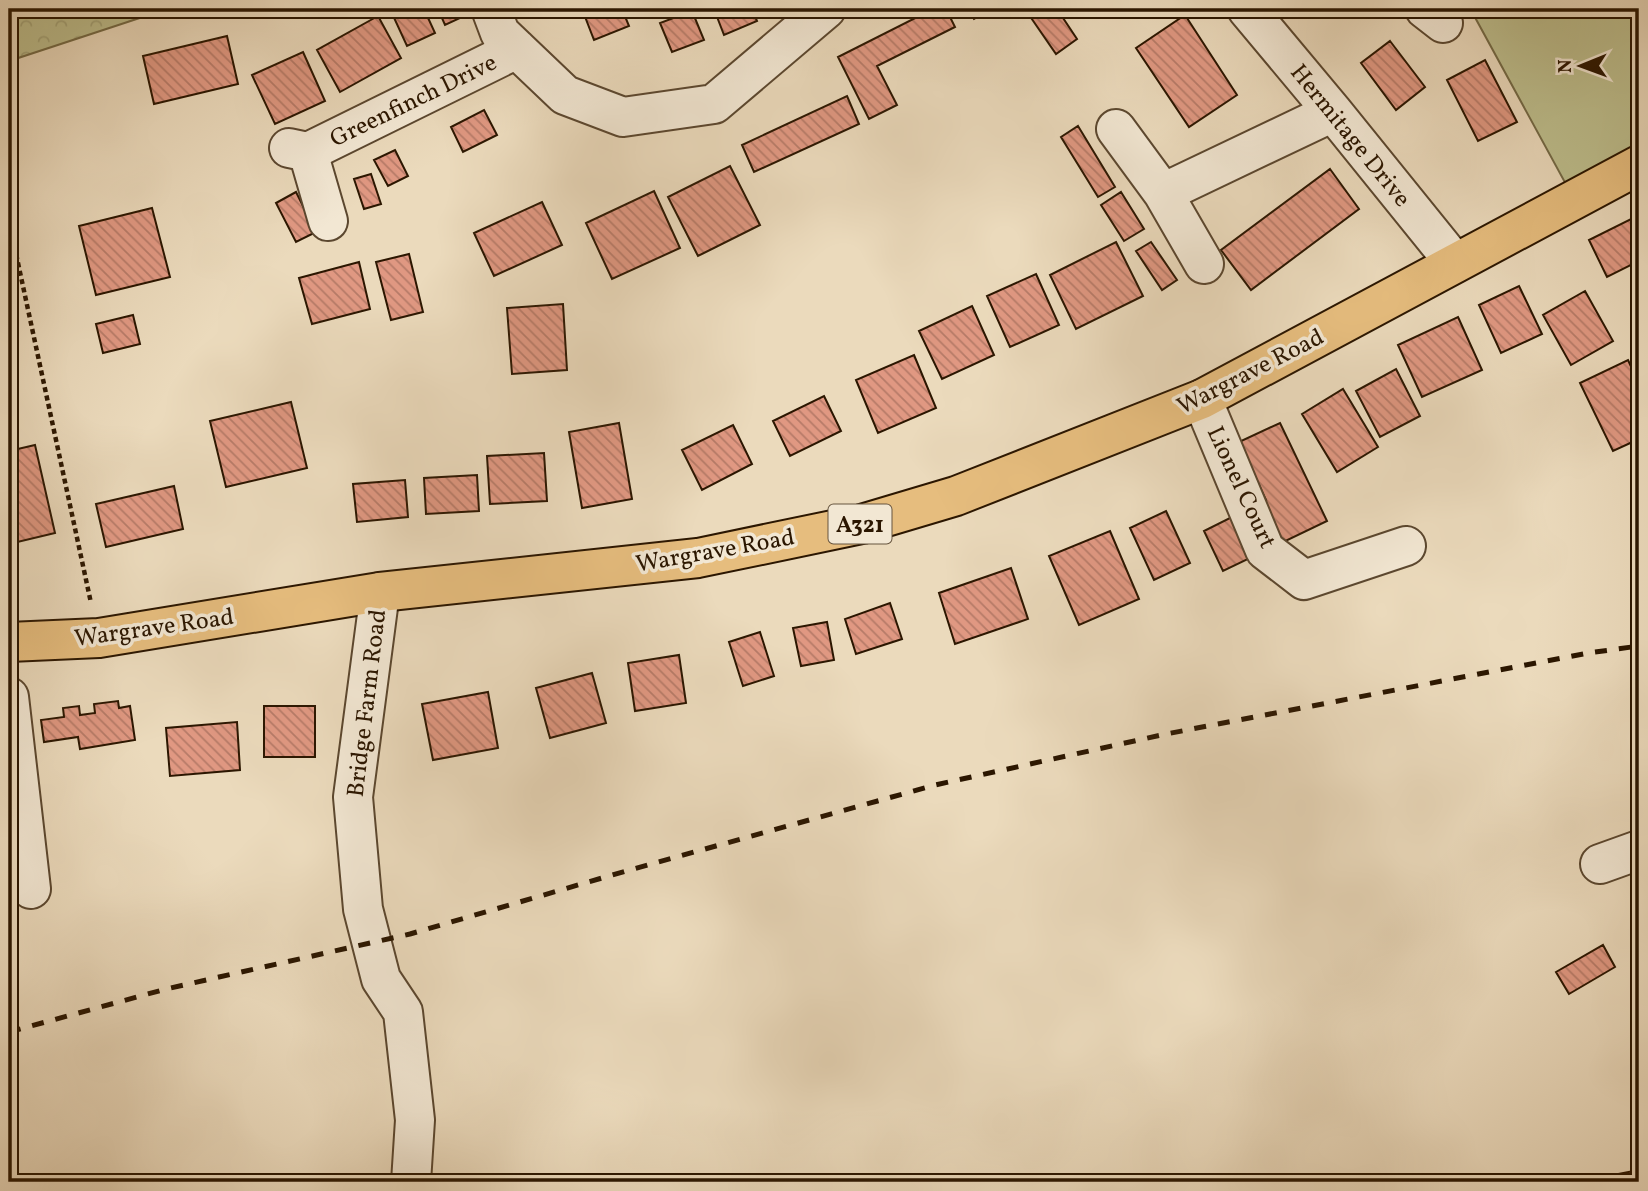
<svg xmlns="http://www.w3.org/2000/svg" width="1648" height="1191" viewBox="0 0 1648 1191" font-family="Vollkorn,serif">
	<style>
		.park { fill: url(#park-crowns); stroke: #746a46; stroke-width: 2 }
		.garden { fill: #bdbe8d; stroke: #746a46; stroke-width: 2 }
		.building { fill: url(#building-back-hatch); stroke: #2b1600; stroke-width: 2 }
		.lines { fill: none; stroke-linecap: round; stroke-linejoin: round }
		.minor-casing { stroke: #5b472f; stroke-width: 42 }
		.major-casing { stroke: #2b1600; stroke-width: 42 }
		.path { stroke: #2b1600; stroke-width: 4.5; stroke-dasharray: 5 3.5; stroke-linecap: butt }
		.minor { stroke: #f2e7d3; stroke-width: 38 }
		.major { stroke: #e6bd7e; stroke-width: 38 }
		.rail { stroke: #2b1600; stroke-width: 5; stroke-dasharray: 12 12; stroke-linecap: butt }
		.labels { text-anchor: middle; stroke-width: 7; stroke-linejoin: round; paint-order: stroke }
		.shield { fill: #f2e7d3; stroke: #67553f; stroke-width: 2 }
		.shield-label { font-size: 23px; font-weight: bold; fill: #2b1600 }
		.street-label { font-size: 24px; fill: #2b1600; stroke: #f2e7d3 }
	</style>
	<defs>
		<pattern id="park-crowns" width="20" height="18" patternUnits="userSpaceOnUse" patternTransform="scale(1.75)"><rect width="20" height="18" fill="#bdbe8d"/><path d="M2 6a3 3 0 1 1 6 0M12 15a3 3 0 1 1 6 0" fill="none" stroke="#a3a378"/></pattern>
		<pattern id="building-back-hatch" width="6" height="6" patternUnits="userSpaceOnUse" patternTransform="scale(1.75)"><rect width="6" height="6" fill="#e09882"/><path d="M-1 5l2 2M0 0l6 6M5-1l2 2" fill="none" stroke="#b67b68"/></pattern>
	</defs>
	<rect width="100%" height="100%" fill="#ebdabc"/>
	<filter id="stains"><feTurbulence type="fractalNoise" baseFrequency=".00286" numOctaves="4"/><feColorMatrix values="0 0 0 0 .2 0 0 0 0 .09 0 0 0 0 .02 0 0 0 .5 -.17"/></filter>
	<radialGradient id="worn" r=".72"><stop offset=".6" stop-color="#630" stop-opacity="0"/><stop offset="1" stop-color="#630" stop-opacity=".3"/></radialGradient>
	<!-- park -->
	<path class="park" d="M9 9H167L9 61Z"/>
	<!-- garden -->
	<path class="garden" d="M1474 9H1639V149L1568 188 1471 10Z"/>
	<!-- building -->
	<path class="building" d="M390 9H424L435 33 407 46Z
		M438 9H472L473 12 445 25Z
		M597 9H622L629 26 594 40 584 14Z
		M714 9H752L757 21 724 35Z
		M933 9H946L955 27 877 66 897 105 869 119 838 57Z
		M968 9H991L974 19Z
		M1025 9H1057L1077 39 1056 54Z
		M692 11 704 40 672 52 660 23Z
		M1185 15 1237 95 1189 127 1136 48Z
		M378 16 401 58 340 92 317 50Z
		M227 36 238 84 154 104 143 56Z
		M1390 41 1425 87 1396 110 1361 63Z
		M303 52 325 101 275 124 252 75Z
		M1485 60 1517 122 1478 141 1447 80Z
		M847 96 859 124 754 172 742 145Z
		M484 110 497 135 463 152 451 127Z
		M1078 126 1115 187 1098 197 1061 137Z
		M395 150 408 176 388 186 374 160Z
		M730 166 760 225 698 256 668 197Z
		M1330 169 1359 209 1251 290 1221 250Z
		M371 174 381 204 364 209 354 179Z
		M654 191 680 248 612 279 586 223Z
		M296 192 316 232 296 242 276 203Z
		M1121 192 1144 229 1124 241 1101 205Z
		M542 202 562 245 494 276 474 233Z
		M152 208 170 277 96 295 79 226Z
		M1639 215V261L1607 277 1589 240Z
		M1116 242 1143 296 1076 329 1050 275Z
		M1151 242 1177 280 1162 290 1136 251Z
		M409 254 423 312 391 320 376 262Z
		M359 262 370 309 312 324 299 278Z
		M1036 274 1059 325 1010 347 987 296Z
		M1519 286 1542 334 1501 353 1479 305Z
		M1585 291 1613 341 1571 365 1543 315Z
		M563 304 567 370 512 374 507 308Z
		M972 306 994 355 942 379 919 331Z
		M133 315 140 344 103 353 96 324Z
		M1458 317 1482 370 1422 397 1398 345Z
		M914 355 936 408 878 433 856 380Z
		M1628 360 1639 384V439L1613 451 1580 383Z
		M1396 369 1420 416 1380 437 1356 391Z
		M1343 389 1378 447 1337 472 1302 414Z
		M824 396 841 431 790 456 773 421Z
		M291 402 307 468 226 487 210 421Z
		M619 423 632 499 582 508 569 432Z
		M1280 423 1327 521 1223 571 1204 531 1266 500 1239 442Z
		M733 425 752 464 702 490 682 450Z
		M35 445 55 533 9 544V451Z
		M544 453 547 501 490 504 487 456Z
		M477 475 479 511 426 514 424 478Z
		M405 480 408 517 357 522 353 484Z
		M174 486 183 529 106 547 96 504Z
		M1166 511 1190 563 1154 580 1130 528Z
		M1110 531 1139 599 1079 625 1049 556Z
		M1011 568 1028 619 955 644 939 593Z
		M890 603 902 639 856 654 845 619Z
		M827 622 834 660 801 666 793 628Z
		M760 632 774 676 743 686 729 642Z
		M679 655 686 703 635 711 628 663Z
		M592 673 606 723 550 738 536 688Z
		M488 692 498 748 433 760 422 704Z
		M118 701 119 708 130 706 135 740 80 749 78 737 44 742 41 720 64 717 63 708 79 706 80 715 95 713 94 704Z
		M264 706H315V757H264Z
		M237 722 240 770 170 776 166 728Z
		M1603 945 1615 967 1569 994 1556 972Z
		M1639 1170V1182H1577Z"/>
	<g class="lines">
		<!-- minor casing -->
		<g class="minor-casing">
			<path id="minor" d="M491 9 500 33 565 95 623 117 714 104 826 9
				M1247 9 1333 112 1455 263
				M1425 9 1443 23
				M1116 129 1163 193
				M289 148 308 152 517 49
				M308 152 328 221
				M1204 264 1163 193 1333 112
				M1202 399 1265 550 1304 580 1406 546
				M380 592 353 797 363 909 381 979 403 1012 415 1120 411 1182
				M9 697 31 889
				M1600 864 1639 850"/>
		</g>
		<!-- major casing -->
		<g class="major-casing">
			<path id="major" d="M9 642 99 638 380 592 698 558 862 524 956 496 1202 399 1639 165"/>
		</g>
		<!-- path -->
		<path class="path" d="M9 221 91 603"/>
		<!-- minor -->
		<use href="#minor" class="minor"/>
		<!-- major -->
		<use href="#major" class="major"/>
		<!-- rail -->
		<path class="rail" d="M9 1032 166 989 410 934 626 871 935 785 1166 734 1588 653 1639 646"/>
	</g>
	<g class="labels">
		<!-- shield labels -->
		<rect class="shield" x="828.5" y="504.5" width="63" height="39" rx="5"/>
		<g class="shield-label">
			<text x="860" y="532">A321</text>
		</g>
		<!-- street labels -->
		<g class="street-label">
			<text transform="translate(413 100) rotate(-26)" y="8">Greenfinch Drive</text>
			<text transform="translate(1351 135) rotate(51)" y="8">Hermitage Drive</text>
			<text transform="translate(1250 371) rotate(-27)" y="8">Wargrave Road</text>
			<text transform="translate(1242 487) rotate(65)" y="8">Lionel Court</text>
			<text transform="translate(715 550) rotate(-10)" y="8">Wargrave Road</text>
			<text transform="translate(154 627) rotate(-8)" y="8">Wargrave Road</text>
			<text transform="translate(366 703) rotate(-83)" y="8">Bridge Farm Road</text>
		</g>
	</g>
	<!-- margin -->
	<rect width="1648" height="1191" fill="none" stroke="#ebdabc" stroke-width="35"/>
	<rect x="10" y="10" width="1627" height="1170" fill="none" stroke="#2b1600" stroke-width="3.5"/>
	<rect x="18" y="18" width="1613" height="1156" fill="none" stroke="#2b1600" stroke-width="2"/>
	<!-- north arrow -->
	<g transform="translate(1581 66) rotate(269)" stroke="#f2e7d3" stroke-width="5" paint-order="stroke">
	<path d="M0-5L12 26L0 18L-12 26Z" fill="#2b1600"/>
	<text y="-10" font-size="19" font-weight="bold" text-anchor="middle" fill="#2b1600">N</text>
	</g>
	<rect width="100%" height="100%" filter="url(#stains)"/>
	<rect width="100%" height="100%" fill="url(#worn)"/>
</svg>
